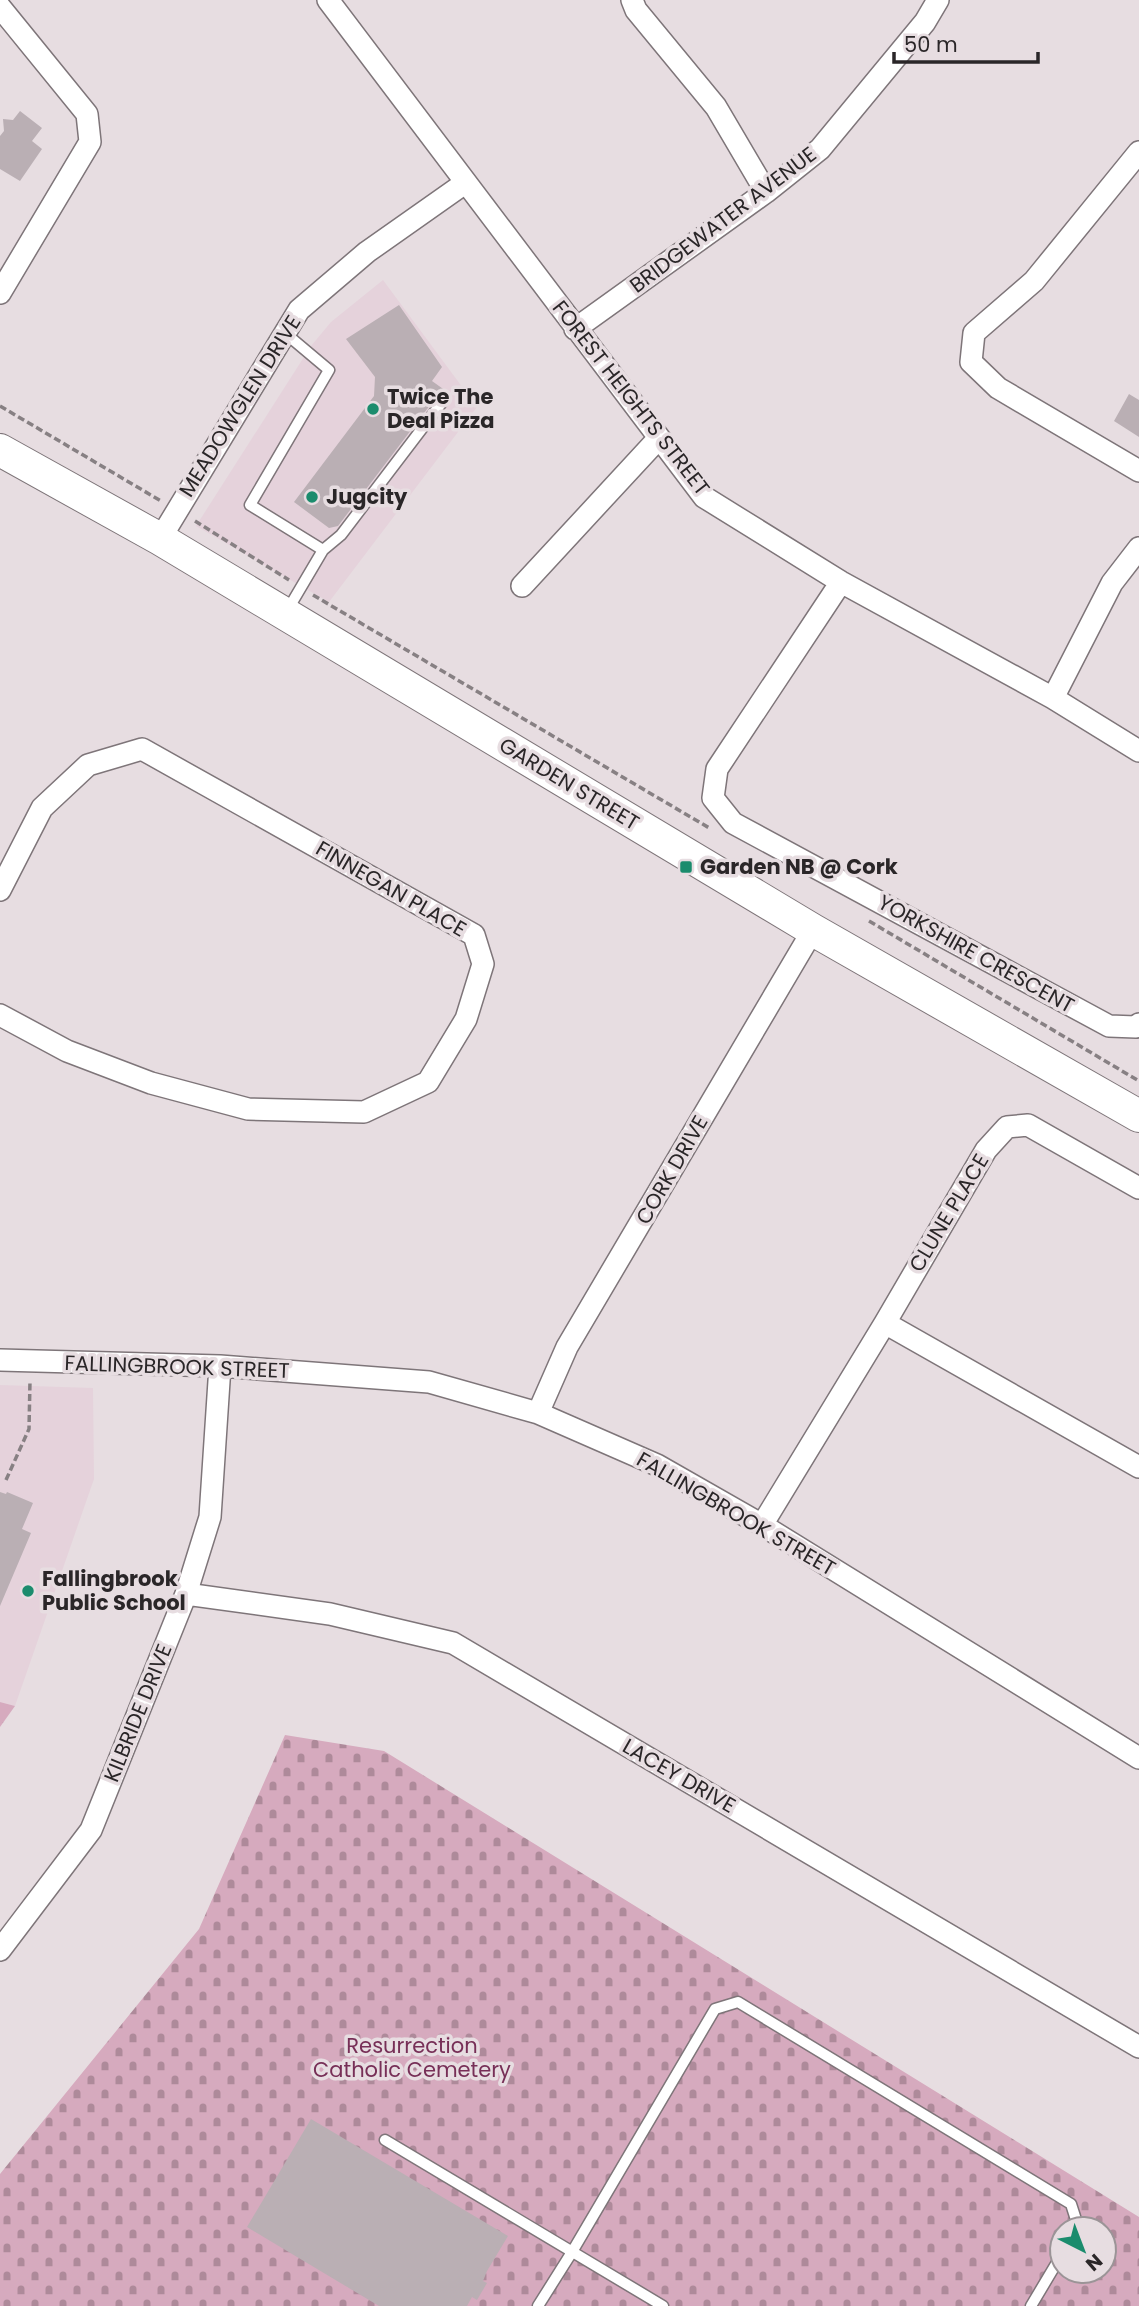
<svg xmlns="http://www.w3.org/2000/svg" width="1139" height="2306" viewBox="0 0 1139 2306" font-family="Poppins,sans-serif">
	<style>
		.built { fill: #e5d2db }
		.grass { fill: url(#grass-tufts) }
		.cemetery { fill: url(#cemetery-stones); fill-rule: evenodd }
		.building { fill: #baafb4 }
		.lines { fill: none; stroke-linecap: round; stroke-linejoin: round }
		.lane-casing { stroke: #7e7579; stroke-width: 13 }
		.street-casing { stroke: #7e7579; stroke-width: 24 }
		.secondary-casing { stroke: #7e7579; stroke-width: 34 }
		.path { stroke: #878083; stroke-width: 3.5; stroke-dasharray: 7 3.5; stroke-linecap: butt }
		.lane { stroke: #fff; stroke-width: 10 }
		.street { stroke: #fff; stroke-width: 21 }
		.secondary { stroke: #fff; stroke-width: 32 }
		.poi-dot { fill: #1b8c6d; stroke: #e7dde1; stroke-width: 2.5 }
		.labels { text-anchor: middle; stroke-width: 7; stroke-linejoin: round; paint-order: stroke }
		.street-label { font-size: 21px; fill: #2a2628; stroke: #e7dde1 }
		.poi-label { font-size: 21px; font-weight: bold; fill: #2a2628; stroke: #e7dde1; text-anchor: start }
		.park-label { font-size: 21px; fill: #772f57; stroke: #e7dde1 }
	</style>
	<defs>
		<pattern id="grass-tufts" width="24" height="20" patternUnits="userSpaceOnUse" patternTransform="scale(1.75)"><rect width="24" height="20" fill="#d6aabe"/><path d="M3 7l-1-3M5 7V3M7 7l1-3M15 17l-1-3M17 17v-4M19 17l1-3" fill="none" stroke="#ae8a9a"/></pattern>
		<pattern id="cemetery-stones" width="16" height="16" patternUnits="userSpaceOnUse" patternTransform="scale(1.75)"><rect width="16" height="16" fill="#d6aabe"/><path d="M2 7V4a2 2 0 0 1 4 0v3zM10 15v-3a2 2 0 0 1 4 0v3z" fill="#ae8a9a"/></pattern>
	</defs>
	<rect width="100%" height="100%" fill="#e7dde1"/>
	<!-- built -->
	<path class="built" d="M383 280 477 407 329 602 196 526 311 346 331 322Z
		M0 1385 93 1388 94 1479 15 1706 0 1702Z"/>
	<!-- grass -->
	<path class="grass" d="M0 1702 15 1706 0 1727Z"/>
	<!-- cemetery -->
	<path class="cemetery" d="M285 1735 384 1751 1139 2217V2306H0V2174L199 1929ZM1062 2229H1104V2271H1062Z"/>
	<!-- building -->
	<path class="building" d="M20 111 42 128 32 141 42 149 20 181 0 169V136L4 131 3 119 13 120Z
		M399 305 442 367 432 381 446 391 437 396 338 526 329 528 294 502 374 396 375 377 346 339Z
		M1129 394 1139 400V437L1114 421Z
		M0 1492 6 1494 7 1492 33 1503 22 1529 31 1533 0 1606Z
		M311 2119 508 2236 487 2271 483 2281 487 2283 477 2300 472 2297 467 2306H379L247 2227Z"/>
	<g class="lines">
		<!-- lane casing -->
		<g class="lane-casing">
			<path id="lane" d="M285 333 329 370 250 505 323 550 287 611
				M323 550 341 535 443 401
				M385 2140 663 2306
				M538 2306 572 2252 715 2009 738 2002 1071 2204 1078 2226 1077 2229
				M1031 2306 1062 2254"/>
		</g>
		<!-- street casing -->
		<g class="street-casing">
			<path id="street" d="M328 0 704 497 841 582 1053 698 1139 751
				M632 0 636 10 716 107 766 192
				M0 7 87 114 90 142 0 293
				M1139 152 1034 281 974 333 971 362 998 388 1139 471
				M575 329 766 192 820 149 925 22 938 0
				M160 539 299 310 367 252 465 183
				M841 582 717 769 713 798 733 823 1109 1026 1136 1027 1139 1024
				M522 586 658 439
				M1053 698 1112 583 1139 548
				M0 890 42 808 88 765 142 749 474 935 483 964 466 1019 428 1082 364 1112 248 1109 151 1083 67 1051 0 1015
				M885 1323 1139 1467
				M0 1360 220 1366 429 1382 538 1413 657 1465 762 1525 1139 1758
				M538 1413 567 1347 813 930
				M762 1525 885 1323 986 1150 1007 1127 1028 1125 1139 1188
				M186 1594 330 1614 453 1643 1139 2047
				M0 1950 91 1830 186 1594 210 1517 220 1366"/>
		</g>
		<!-- secondary casing -->
		<g class="secondary-casing">
			<path id="secondary" d="M0 450 160 539 813 930 1139 1116"/>
		</g>
		<!-- path -->
		<path class="path" d="M0 406 161 501
			M195 521 289 580
			M313 595 711 829
			M869 921 1139 1081
			M6 1480 29 1429 30 1381"/>
		<!-- lane -->
		<use href="#lane" class="lane"/>
		<!-- street -->
		<use href="#street" class="street"/>
		<!-- secondary -->
		<use href="#secondary" class="secondary"/>
	</g>
	<!-- markers -->
	<g class="poi-dot">
		<circle cx="373" cy="409" r="7"/>
		<circle cx="312" cy="497" r="7"/>
		<rect x="679" y="860" width="14" height="14" rx="3.5"/>
		<circle cx="28" cy="1591" r="7"/>
	</g>
	<g class="labels">
		<!-- street labels -->
		<g class="street-label">
			<text transform="translate(723 220) rotate(-37)" y="7">BRIDGEWATER AVENUE</text>
			<text transform="translate(631 398) rotate(52)" y="7">FOREST HEIGHTS STREET</text>
			<text transform="translate(240 406) rotate(-58)" y="7">MEADOWGLEN DRIVE</text>
			<text transform="translate(569 784) rotate(31)" y="7">GARDEN STREET</text>
			<text transform="translate(391 889) rotate(30)" y="7">FINNEGAN PLACE</text>
			<text transform="translate(976 954) rotate(29)" y="7">YORKSHIRE CRESCENT</text>
			<text transform="translate(672 1170) rotate(-60)" y="7">CORK DRIVE</text>
			<text transform="translate(949 1213) rotate(-59)" y="7">CLUNE PLACE</text>
			<text transform="translate(177 1367) rotate(2)" y="7">FALLINGBROOK STREET</text>
			<text transform="translate(736 1514) rotate(30)" y="7">FALLINGBROOK STREET</text>
			<text transform="translate(138 1713) rotate(-68)" y="7">KILBRIDE DRIVE</text>
			<text transform="translate(679 1776) rotate(30)" y="7">LACEY DRIVE</text>
		</g>
		<!-- poi labels -->
		<g class="poi-label">
			<text x="387" y="404">Twice The<tspan x="387" dy="24">Deal Pizza</tspan></text>
			<text x="326" y="504">Jugcity</text>
			<text x="700" y="874">Garden NB @ Cork</text>
			<text x="42" y="1586">Fallingbrook<tspan x="42" dy="24">Public School</tspan></text>
		</g>
		<!-- park labels -->
		<g class="park-label">
			<text x="412" y="2053">Resurrection<tspan x="412" dy="24">Catholic Cemetery</tspan></text>
		</g>
	</g>
	<!-- north arrow -->
	<g transform="translate(1083 2250) rotate(138)"><circle r="33" fill="#e7dde1" stroke="#9b9497" stroke-width="2"/>
	<path d="M0-5L12 26L0 18L-12 26Z" fill="#1b8c6d"/>
	<text y="-10" font-size="19" font-weight="bold" text-anchor="middle" fill="#2a2628">N</text>
	</g>
	<!-- scale -->
	<path d="M894 52v10h144v-10" fill="none" stroke="#2a2628" stroke-width="3.5"/>
	<text x="904" y="52" font-size="21" fill="#2a2628" stroke="#e7dde1" stroke-width="5" paint-order="stroke">50 m</text>
</svg>
